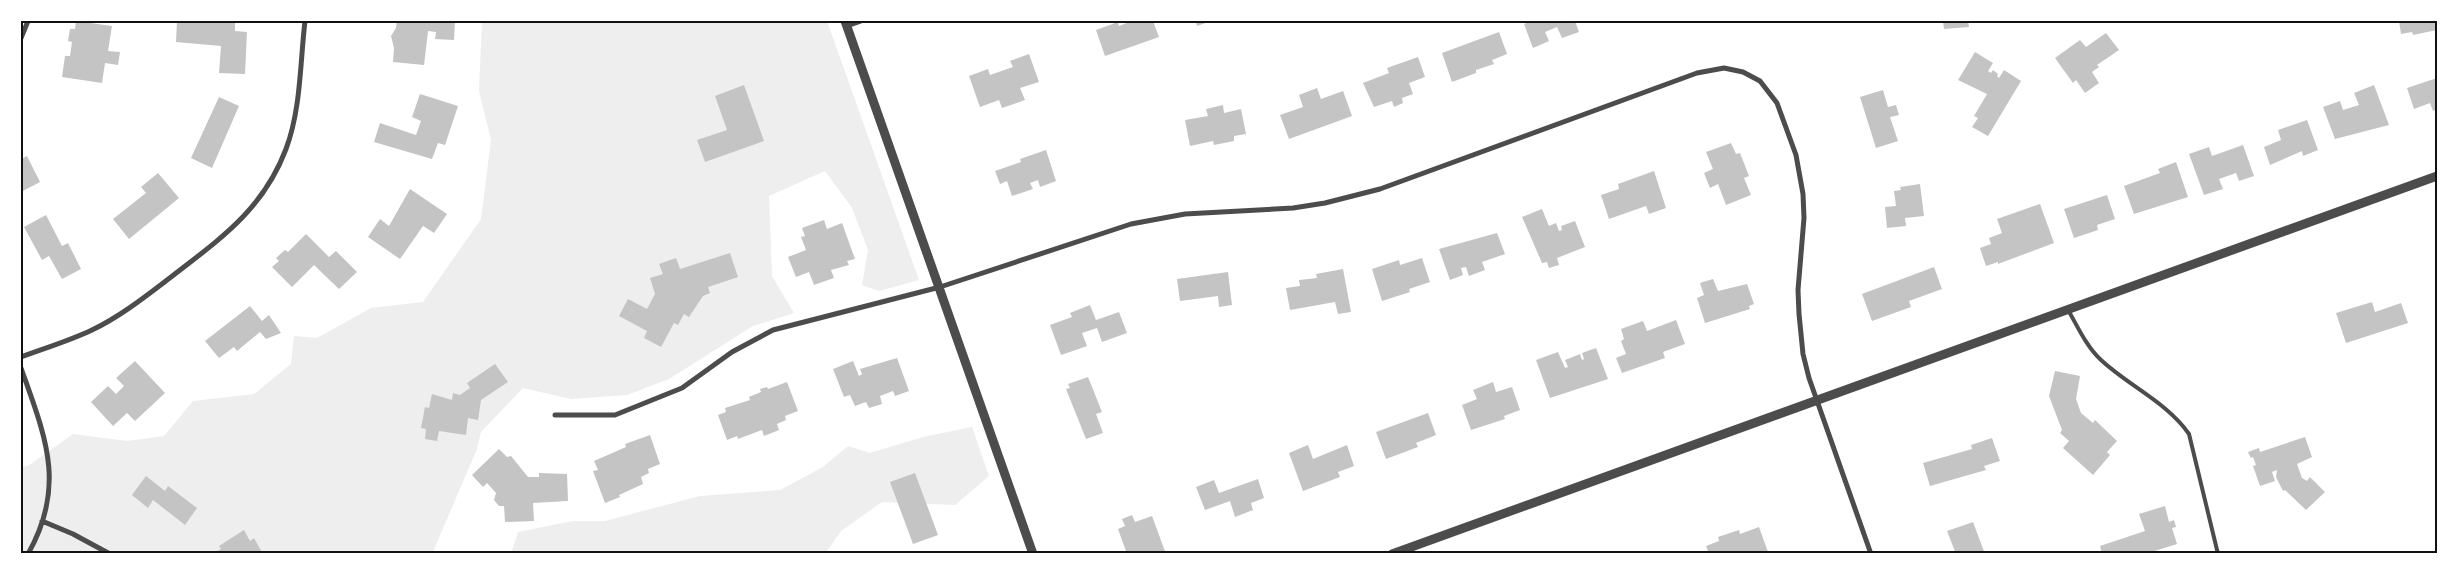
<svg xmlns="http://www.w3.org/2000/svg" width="2458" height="575" viewBox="0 0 2458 575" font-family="Bitter,serif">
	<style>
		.green { fill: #eee }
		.building { fill: #c4c4c4 }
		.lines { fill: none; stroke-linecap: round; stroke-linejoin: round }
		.service { stroke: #4c4c4c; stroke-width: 4 }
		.minor { stroke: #4c4c4c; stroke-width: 5 }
		.tertiary { stroke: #4c4c4c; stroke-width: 9 }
		.neatline { fill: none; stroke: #111; stroke-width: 2 }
	</style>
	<rect width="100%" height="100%" fill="#fff"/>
	<!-- green -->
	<path class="green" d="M482 21H827L919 280 879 291 862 285 868 250 852 208 825 171 769 196 772 276 794 313 753 326 669 379 627 395 571 399 523 388 481 432 477 449 432 554H21V467L28 466 73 434 127 441 164 436 193 401 254 394 291 364 294 336 317 338 371 308 423 302 481 219 491 140 479 91Z
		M972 427 989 476 955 505 882 502 841 531 825 554H511L518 532 573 521H605L700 496 780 490 823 467 848 446 870 453 923 437Z"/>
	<!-- building -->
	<path class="building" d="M76 21 112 26 108 51 120 52 118 65 105 63 102 83 62 77 65 56H70L72 42 68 41 70 29H75Z
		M177 21 235 22V31L247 32 245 74 219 73 221 46 176 42Z
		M397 21H455L454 40 435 39 436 32 428 31 424 65 393 62 394 48 391 36 396 28Z
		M1132 21H1153L1159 37 1105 56 1096 30 1118 22 1119 26Z
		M1196 21H1211L1197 26Z
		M1531 21H1575L1579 32 1562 38 1557 27 1545 32 1549 41 1533 48 1524 24Z
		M1943 21H1968L1969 27 1944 29Z
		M2399 21H2436L2437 30 2413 35 2412 32 2401 34Z
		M1499 32 1507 54 1492 60 1494 64 1476 70V73L1452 82 1442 53Z
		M2106 33 2119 50 2097 65 2099 67 2092 72 2099 83 2085 93 2076 80 2073 83 2055 58 2080 40 2086 47Z
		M1975 52 1993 63 1988 71 1991 73 1993 70 1998 74 1997 76 1999 78 2004 70 2021 81 1988 136 1972 127 1978 118 1974 116 1987 94 1958 80Z
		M1029 54 1039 82 1020 88 1025 100 1002 108 999 100 980 107 969 76 988 69 990 75 1013 67 1010 61Z
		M1418 57 1425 77 1409 83 1413 94 1402 98 1403 103 1394 107 1392 101 1374 107 1363 83 1389 73 1387 68Z
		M2437 78V109L2433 111 2430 103 2414 109 2407 88Z
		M744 85 764 141 705 162 697 140 727 130 715 96Z
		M2374 85 2389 125 2335 139 2323 107 2340 101 2343 110 2359 105 2354 93Z
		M1317 88 1321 99 1343 91 1352 116 1289 139 1280 115 1303 107 1299 95Z
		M1883 90 1888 107 1896 105 1899 115 1890 117 1898 141 1876 148 1860 97Z
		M420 94 458 106 445 145 438 143 432 159 374 142 380 123 416 135 421 121 412 117Z
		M219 97 239 106 212 168 191 158Z
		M1223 105 1224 113 1241 109 1246 134 1234 136V141L1214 145 1213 141 1190 146 1185 120 1208 116 1206 109Z
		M2307 120 2318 150 2303 156 2302 151 2270 165 2264 147 2281 140 2278 130Z
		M1731 143 1736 154 1740 153 1749 176 1744 178 1751 195 1726 205 1718 184 1710 188 1704 173 1713 169 1706 152Z
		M2243 145 2254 176 2239 181 2236 173 2219 179 2223 189 2204 195 2189 154 2209 147 2212 156Z
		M1046 150 1056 181 1040 187 1038 180 1030 183 1033 189 1012 196 1007 181 1000 184 995 171 1021 162 1020 159Z
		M27 156 40 182 21 192V159Z
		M2176 162 2188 197 2134 214 2124 186 2160 173 2158 169Z
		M1654 171 1666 208 1649 214 1646 206 1609 219 1601 195 1619 189 1618 184Z
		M158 173 179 198 129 239 113 219 146 193 141 187Z
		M1920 184 1924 216 1905 218 1906 226 1887 228 1885 207 1896 206 1894 191 1901 190 1900 187Z
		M410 189 447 214 434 233 423 226 400 259 368 237 380 219 389 226Z
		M2107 195 2115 219 2097 225 2098 230 2074 238 2064 209Z
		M2040 204 2054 243 1998 264V262L1986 266 1980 248 1991 244 1989 238 2002 233 1997 219Z
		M1542 209 1549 226 1556 223 1559 231 1562 230 1561 226 1575 221 1585 247 1557 258 1559 265 1549 268 1547 262 1542 263 1522 217Z
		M46 215 62 246 68 243 81 269 62 279 49 256 42 260 24 227Z
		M824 220 827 229 842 223 855 259 847 261 849 265 831 270 834 278 814 285 809 272 796 277 788 257 806 250 801 237 805 236 802 228Z
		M1497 233 1505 254 1482 262 1485 270 1469 276 1466 267 1461 268 1463 275 1450 280 1439 249Z
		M306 234 329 257 336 251 357 272 339 289 314 265 292 287 272 267 279 261 276 258 285 250 288 252Z
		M730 253 738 277 708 287 710 293 703 296 689 317 684 314 678 325 674 323 661 347 644 338 647 331 619 316 628 299 647 309 655 294 650 278 663 274 659 264 676 258 680 269Z
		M1422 258 1430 282 1409 289 1410 292 1382 301 1372 269 1399 260 1400 265Z
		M1934 267 1942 289 1909 301 1911 307 1872 321 1862 294Z
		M1343 269 1351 312 1338 314 1335 302 1290 310 1286 288 1300 286 1299 280 1317 278 1316 274Z
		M1228 272 1232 305 1219 307 1218 296 1180 301 1177 279Z
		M1713 279 1718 291 1747 284 1754 304 1749 306 1750 309 1705 323 1697 298 1704 295 1700 283Z
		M2372 302 2375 312 2401 303 2408 323 2346 343 2336 313Z
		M1090 305 1096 320 1119 312 1127 333 1102 342 1097 328 1082 333 1087 346 1061 355 1050 325 1072 317 1070 313Z
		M250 306 262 321 269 315 281 333 266 339 260 332 237 351 234 347 219 358 205 341Z
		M1676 320 1685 344 1663 352 1665 358 1622 373 1616 358 1626 354 1621 341 1624 339 1621 329 1643 321 1647 331Z
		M1596 348 1608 379 1550 398 1536 360 1558 352 1565 368 1568 367 1565 360 1580 354 1582 360 1584 359 1582 353Z
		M897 358 909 391 895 396 893 391 880 396 882 404 869 408 866 402 855 406 850 395 844 397 833 369 853 361 859 376 862 374 860 369Z
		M135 361 165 393 135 421 127 413 113 426 91 402 108 386 116 394 124 386 116 378Z
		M495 364 508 382 481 400 478 420 468 418 466 435 439 431 437 441 425 439 426 429 421 428 425 407 429 408 432 394 452 400 453 393 460 395 470 388 467 383Z
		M2055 371 2080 376 2076 399 2081 413 2093 423 2095 420 2117 441 2107 452 2110 455 2093 475 2063 448 2069 441 2060 433 2062 430 2049 396Z
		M1088 377 1102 412 1096 414 1103 433 1086 439 1066 389 1070 388 1068 384Z
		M787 382 798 411 785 416 786 420 777 424 779 430 764 436 762 430 738 439 737 436 727 440 718 415 726 412 725 408 750 400 749 397 761 392 760 389 767 387 768 389Z
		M1493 382 1496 392 1512 387 1520 410 1504 416 1505 419 1471 430 1462 405 1477 399 1473 390Z
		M1428 413 1436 435 1416 443 1418 447 1386 459 1376 432Z
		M650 435 660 464 648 469 649 473 641 477 643 484 619 495 620 497 605 503 593 471 598 470 594 461 626 447 625 444Z
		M2305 437 2312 457 2297 464 2302 478 2307 481 2310 477 2325 492 2306 510 2285 490 2283 491 2276 477 2277 470 2272 472 2275 481 2260 486 2253 466 2256 465 2253 457 2251 458 2248 452 2259 448 2260 452Z
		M1992 438 2000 461 1984 466 1986 470 1930 486 1923 463 1972 449 1971 445Z
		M1308 445 1313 459 1347 445 1354 466 1338 472 1340 477 1303 491 1289 453Z
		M499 449 507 457 511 456 528 477H539V473L567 474 568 501 533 503 534 521 505 522 504 506H499L494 500 496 493 487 483 483 487 472 475Z
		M915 473 938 535 913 544 890 482Z
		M146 476 165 491 168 486 197 508 185 525 153 500 148 508 132 495Z
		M1258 479 1264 498 1251 503 1253 510 1235 517 1230 501 1205 510 1196 487 1214 480 1219 493Z
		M2165 506 2169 522 2174 520 2176 527 2172 528 2177 544 2145 554H2102L2100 546 2145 531 2139 514Z
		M1132 515 1135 522 1152 516 1166 554H1127L1118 529 1125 526 1122 519Z
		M1973 522 1985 554H1956L1947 531Z
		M1759 527 1768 552 1762 554H1709L1706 546 1719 541 1718 537 1739 530 1740 534Z
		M244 530 250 541 254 538 263 554H212L221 549 219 546Z"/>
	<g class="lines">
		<!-- service -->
		<path class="service" d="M2068 310C2077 325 2086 346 2100 359 2127 385 2167 402 2189 434L2218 554"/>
		<!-- minor -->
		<path class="minor" d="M847 26 861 21
			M21 38 28 21
			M21 357C45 348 69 341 92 330 121 316 146 296 171 277 220 239 263 210 286 149 301 109 300 63 305 21
			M21 368C45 436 67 485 28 554
			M555 415H615L682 388 732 352 773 330 940 287 1131 224 1185 214 1293 208 1325 203 1380 189 1697 73 1724 68 1743 72 1760 81 1777 103 1796 155 1803 194 1804 218 1798 290 1799 314 1803 354 1809 378 1871 554
			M42 521 73 534 110 554"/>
		<!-- tertiary -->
		<path class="tertiary" d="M845 21 1033 554
			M1392 554 2437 176"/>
	</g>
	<!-- border -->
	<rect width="2458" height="575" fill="none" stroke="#ffffff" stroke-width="45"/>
	<rect x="22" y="22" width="2414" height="530" class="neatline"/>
</svg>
